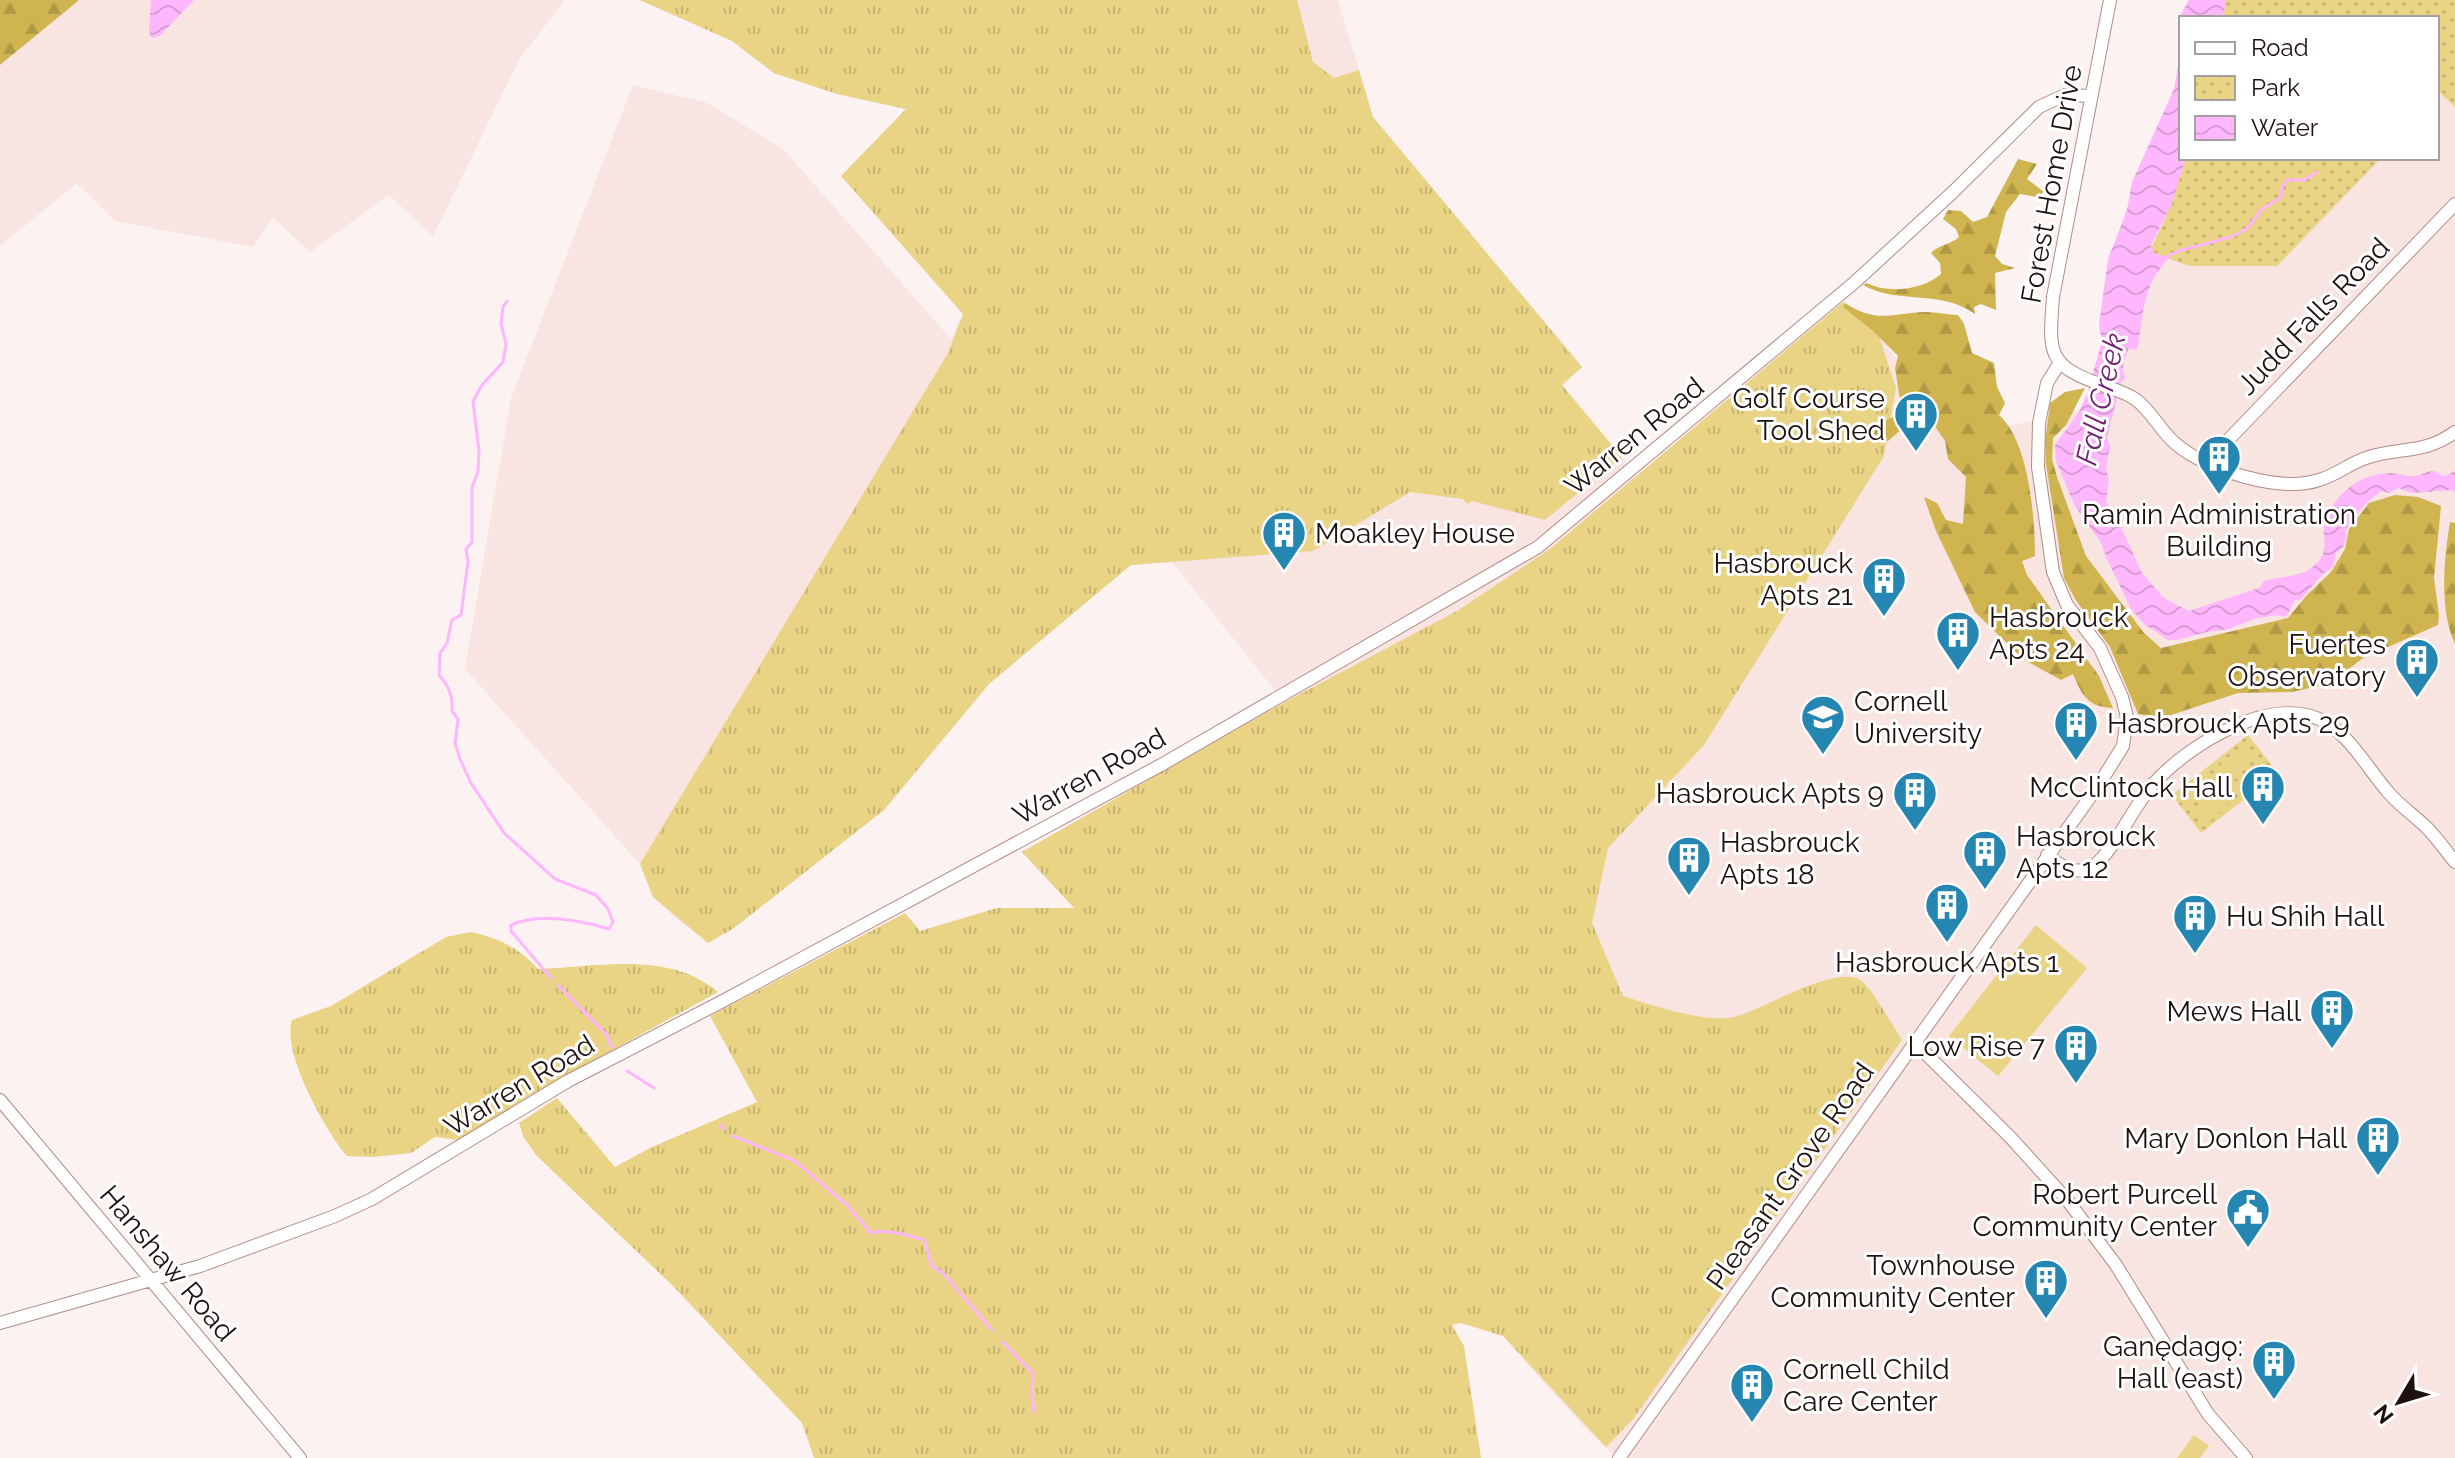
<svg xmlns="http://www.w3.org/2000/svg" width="2455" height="1458" viewBox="0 0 2455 1458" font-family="Raleway,sans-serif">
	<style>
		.built { fill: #f8e4e0 }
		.grass { fill: url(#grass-tufts) }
		.forest { fill: url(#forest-firs) }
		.park { fill: url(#park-dots) }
		.pitch { fill: #e9d385 }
		.water { fill: url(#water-waves) }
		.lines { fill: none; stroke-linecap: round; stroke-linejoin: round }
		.stream { stroke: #feb6fc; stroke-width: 3 }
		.tertiary-casing { stroke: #b18c85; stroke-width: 14 }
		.tertiary { stroke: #fff; stroke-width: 12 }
		.labels { text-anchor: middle; stroke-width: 6; stroke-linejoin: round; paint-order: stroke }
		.street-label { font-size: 28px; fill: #1f110f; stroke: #fff }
		.poi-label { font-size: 28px; fill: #1f110f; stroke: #fff; text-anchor: end }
		.water-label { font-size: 30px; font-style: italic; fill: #711f72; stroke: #fff }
	</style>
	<defs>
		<pattern id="grass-tufts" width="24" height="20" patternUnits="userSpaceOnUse" patternTransform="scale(2)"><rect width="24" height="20" fill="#e9d385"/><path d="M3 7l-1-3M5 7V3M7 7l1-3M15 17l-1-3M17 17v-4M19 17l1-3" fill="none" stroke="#c7b472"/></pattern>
		<pattern id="forest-firs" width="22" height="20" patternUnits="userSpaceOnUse" patternTransform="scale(2)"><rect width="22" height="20" fill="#cfb450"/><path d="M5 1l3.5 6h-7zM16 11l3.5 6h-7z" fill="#b19a45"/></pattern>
		<pattern id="park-dots" width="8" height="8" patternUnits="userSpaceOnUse" patternTransform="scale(2)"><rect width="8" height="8" fill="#e9d385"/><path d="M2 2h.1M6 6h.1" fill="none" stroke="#c7b472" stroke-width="1.8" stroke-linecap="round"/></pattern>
		<pattern id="water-waves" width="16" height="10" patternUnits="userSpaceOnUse" patternTransform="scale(2)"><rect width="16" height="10" fill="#feb6fc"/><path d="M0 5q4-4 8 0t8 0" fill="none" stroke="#d99bd7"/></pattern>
	</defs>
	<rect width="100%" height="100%" fill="#fbf2f1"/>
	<!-- built -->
	<path class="built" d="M77 0H565L520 58 433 236 389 195 310 252 273 217 253 247 115 221 77 183 0 246V65Z
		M640 0H1338L1373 117 1582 367 1562 386 1637 476 1843 302 1877 330 1949 440 2095 406 2181 158H2437V18H2205L2207 0H2455V1458H1617L1583 1426 1503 1336 1461 1323 1452 1324 1222 989 1022 852 1285 703 1171 561 1131 565 989 684 884 810 734 928 708 943 671 914 653 897 640 864 465 669 511 398 633 85 707 103 783 149 951 339 963 314 841 176 906 109 837 94 774 73 732 41Z"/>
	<!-- grass -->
	<path class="grass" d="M640 0H1297L1313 62 1334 78 1359 70 1373 117 1582 367 1562 385 1622 457 1545 520 1472 501 1467 504 1463 499 1410 492 1313 551 1131 565 989 684 884 810 734 928 708 943 653 897 640 864 948 353 963 314 841 176 906 109 837 94 774 73 732 41Z
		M1843 302 1877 330 1896 388 1884 456 1704 745 1608 848 1592 923 1623 996C1652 1005 1709 1025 1738 1016 1765 1008 1835 965 1860 980 1870 985 1894 1028 1902 1040L1634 1418 1606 1447 1503 1336 1461 1323 1452 1325 1464 1346 1481 1458H814L802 1423 673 1286 536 1155 523 1136 519 1123 557 1098 615 1167 650 1148 757 1102 710 1016 905 913 920 931 997 908H1074L1022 852 1285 702 1457 611 1550 549Z
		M471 932C498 938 520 948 538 969 597 967 669 950 718 992L529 1096 459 1140 435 1137 411 1153 373 1157 347 1156C326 1132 281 1051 292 1020L331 1006 446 937Z"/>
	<!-- forest -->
	<path class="forest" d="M0 0H77L78 1 0 65Z
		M2018 159 2037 164 2027 179 2044 192 2037 197 2020 194 2006 212 1995 256 2002 264 2015 268 1995 273 1996 310 1981 304 1974 307 1975 314C1941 289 1898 305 1863 285L1867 283C1888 294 1923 290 1941 274L1940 263 1931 253C1938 245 1950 245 1959 237L1956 229 1943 219 1948 210 1961 211 1973 222 1987 217Z
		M1845 303C1877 324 1892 313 1926 312 1937 312 1948 315 1958 315L1964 324 1972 353 1994 363 1997 387 2005 403 1999 415C2029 441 2035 518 2035 556L2022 561 2027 575 2099 676 2113 708C2087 707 2082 695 2073 674L2061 680 2023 659 1975 612 1936 531 1924 497 1937 503 1946 520 1963 524 1966 477 1948 459 1945 441 1930 419 1903 428 1888 441 1873 438 1876 426 1902 412 1895 368 1898 356 1873 331 1843 307Z
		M2085 388 2066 425 2053 438 2052 459 2057 477 2086 556 2144 633 2161 648 2288 618 2307 595 2331 572 2345 549 2349 529 2369 503 2395 495 2418 497 2441 506 2434 578 2439 615 2438 625 2363 658 2331 683 2292 692 2238 693 2171 715 2153 717 2138 714 2110 647 2075 599 2064 578 2046 464 2045 443 2050 403 2065 392Z
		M2450 522 2455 523V644C2439 610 2444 558 2450 522Z"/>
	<!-- park -->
	<path class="park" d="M2225 0H2455V107L2440 93 2437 96V18H2224Z
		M2186 158H2381L2277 266H2189L2154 253 2151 249 2171 206Z
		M2248 735 2278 773 2201 833 2172 795Z"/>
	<!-- pitch -->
	<path class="pitch" d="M2245 744 2254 756 2229 776 2220 764Z
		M2260 763 2269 775 2244 795 2234 783Z
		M2206 774 2215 786 2190 806 2181 794Z
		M2221 794 2230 805 2205 825 2196 813Z
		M2036 925 2087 968 1998 1076 1949 1036Z
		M2194 1435 2209 1446 2200 1458H2177Z"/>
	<!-- water -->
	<path class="water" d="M151 0H194L160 36 152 38 149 32Z
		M2189 0H2225L2224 18H2182L2181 14Z
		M2181 49V158H2186L2171 206 2151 245 2154 253 2169 258C2142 286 2144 311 2138 347L2137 350 2129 348C2124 359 2121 367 2125 378L2121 382 2107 437 2110 447 2106 467 2109 482 2106 501 2120 525 2142 573 2163 597 2171 602 2189 611 2259 588 2264 581C2283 576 2307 578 2320 559 2329 547 2321 536 2325 523 2333 495 2360 473 2390 473 2399 473 2407 477 2415 476 2421 475 2428 471 2433 471 2438 472 2441 475 2445 476L2455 471V493L2452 490 2412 493 2399 488 2389 493 2382 491C2367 500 2353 517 2345 531L2347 536 2343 547 2336 553 2333 567 2323 574 2300 600H2295L2286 617 2276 615 2254 619 2229 629 2207 632 2177 640H2168L2144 624 2131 609 2106 557 2100 541 2075 506 2056 461 2055 445 2079 412 2087 394 2102 341 2099 325 2108 259 2127 210 2132 182 2174 89Z"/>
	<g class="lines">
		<!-- stream -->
		<path class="stream" d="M2165 258 2178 251 2231 237 2248 228 2261 210 2281 197 2282 187 2287 180H2304L2317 172
			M507 301 503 307 501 324 506 344 503 362 482 385 473 401 479 451 478 471 472 487V542L466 549 468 562 461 615 452 620 447 643 440 653 439 675C449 687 453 695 452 711L458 719 455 743 460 759 471 783 504 833 555 879 596 895 608 909 613 922 609 929C579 920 540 912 511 925V931L551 978
			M558 985 606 1034 612 1047
			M627 1071 654 1088
			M721 1125 724 1129
			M733 1136 795 1161 847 1205 871 1233C884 1228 910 1236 924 1240L932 1266 943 1273 992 1330
			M1003 1342 1033 1373 1032 1396 1034 1412"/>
		<!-- tertiary casing -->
		<g class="tertiary-casing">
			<path id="tertiary" d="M2110 0 2053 297C2049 352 2046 365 2102 385 2113 389 2125 392 2135 399 2152 411 2160 431 2176 444 2206 470 2280 493 2319 480 2337 475 2351 462 2369 457 2401 447 2425 454 2455 432
				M2207 462 2455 204
				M2047 855C2062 867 2074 876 2093 867 2116 848 2132 808 2154 783 2190 744 2274 691 2327 723 2352 739 2369 770 2388 792 2398 804 2412 814 2424 825 2436 836 2445 850 2455 862
				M1914 1042 2011 1138 2068 1201 2116 1265 2208 1414 2246 1458
				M0 1100 300 1458
				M0 1323 200 1266 335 1216 372 1199 568 1081 721 1002 1161 765 1538 547 1855 282 1953 192 2039 107 2065 95 2091 96
				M1619 1458 2098 786 2123 746 2127 717 2122 697 2100 648 2067 605 2053 572 2038 467 2039 423 2047 383 2059 364"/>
		</g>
		<!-- tertiary -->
		<use href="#tertiary" class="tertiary"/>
	</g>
	<!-- icons -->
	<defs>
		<g id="building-pin" transform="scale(2.3)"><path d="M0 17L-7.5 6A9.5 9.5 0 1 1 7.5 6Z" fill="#2486b1" stroke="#fff"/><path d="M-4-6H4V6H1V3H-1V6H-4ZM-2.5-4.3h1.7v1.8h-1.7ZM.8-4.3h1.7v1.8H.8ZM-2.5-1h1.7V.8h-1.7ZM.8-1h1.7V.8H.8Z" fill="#fff"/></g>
		<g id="university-pin" transform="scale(2.3)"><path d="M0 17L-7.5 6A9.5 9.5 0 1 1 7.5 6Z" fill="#2486b1" stroke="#fff"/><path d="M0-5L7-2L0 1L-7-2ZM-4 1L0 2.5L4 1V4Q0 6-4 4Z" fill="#fff"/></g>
		<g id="civic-pin" transform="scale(2.3)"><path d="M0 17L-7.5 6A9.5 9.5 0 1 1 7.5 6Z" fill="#2486b1" stroke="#fff"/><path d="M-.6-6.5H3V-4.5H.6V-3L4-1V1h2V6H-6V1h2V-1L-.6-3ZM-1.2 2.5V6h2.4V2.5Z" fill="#fff"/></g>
	</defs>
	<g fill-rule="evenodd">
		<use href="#building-pin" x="1916" y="414"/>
		<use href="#building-pin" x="2219" y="457"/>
		<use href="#building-pin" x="1284" y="533"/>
		<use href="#building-pin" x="1884" y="579"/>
		<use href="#building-pin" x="1958" y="633"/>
		<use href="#building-pin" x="2417" y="660"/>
		<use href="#university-pin" x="1823" y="717"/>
		<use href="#building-pin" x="2076" y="723"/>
		<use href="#building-pin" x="2263" y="787"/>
		<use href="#building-pin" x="1915" y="793"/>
		<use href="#building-pin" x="1985" y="852"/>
		<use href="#building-pin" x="1689" y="858"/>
		<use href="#building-pin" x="1947" y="905"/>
		<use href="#building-pin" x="2195" y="916"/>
		<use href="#building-pin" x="2332" y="1011"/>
		<use href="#building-pin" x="2076" y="1046"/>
		<use href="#building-pin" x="2378" y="1138"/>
		<use href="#civic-pin" x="2248" y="1210"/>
		<use href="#building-pin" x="2046" y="1281"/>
		<use href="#building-pin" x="2274" y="1362"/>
		<use href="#building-pin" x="1752" y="1385"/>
	</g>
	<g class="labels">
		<!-- street labels -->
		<g class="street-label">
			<text transform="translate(2051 184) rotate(-80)" y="10">Forest Home Drive</text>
			<text transform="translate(2313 316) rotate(-46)" y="10">Judd Falls Road</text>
			<text transform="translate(1634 436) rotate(-39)" y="10">Warren Road</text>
			<text transform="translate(1089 776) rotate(-29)" y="10">Warren Road</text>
			<text transform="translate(519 1085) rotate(-31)" y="10">Warren Road</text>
			<text transform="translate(1790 1176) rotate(-55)" y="10">Pleasant Grove Road</text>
			<text transform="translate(168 1263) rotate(50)" y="10">Hanshaw Road</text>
		</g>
		<!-- poi labels -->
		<g class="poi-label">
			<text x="1885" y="408">Golf Course<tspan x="1885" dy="32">Tool Shed</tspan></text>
			<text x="2219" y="524" text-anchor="middle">Ramin Administration<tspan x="2219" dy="32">Building</tspan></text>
			<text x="1315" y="543" text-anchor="start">Moakley House</text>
			<text x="1853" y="573">Hasbrouck<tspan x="1853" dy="32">Apts 21</tspan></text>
			<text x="1989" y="627" text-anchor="start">Hasbrouck<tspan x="1989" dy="32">Apts 24</tspan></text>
			<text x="2386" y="654">Fuertes<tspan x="2386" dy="32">Observatory</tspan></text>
			<text x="1854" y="711" text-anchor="start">Cornell<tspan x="1854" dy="32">University</tspan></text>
			<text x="2107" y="733" text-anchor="start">Hasbrouck Apts 29</text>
			<text x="2232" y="797">McClintock Hall</text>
			<text x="1884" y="803">Hasbrouck Apts 9</text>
			<text x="2016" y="846" text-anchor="start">Hasbrouck<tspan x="2016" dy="32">Apts 12</tspan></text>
			<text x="1720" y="852" text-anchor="start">Hasbrouck<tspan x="1720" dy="32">Apts 18</tspan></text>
			<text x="2226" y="926" text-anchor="start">Hu Shih Hall</text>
			<text x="1947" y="972" text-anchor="middle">Hasbrouck Apts 1</text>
			<text x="2301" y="1021">Mews Hall</text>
			<text x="2045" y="1056">Low Rise 7</text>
			<text x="2347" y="1148">Mary Donlon Hall</text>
			<text x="2217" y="1204">Robert Purcell<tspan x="2217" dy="32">Community Center</tspan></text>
			<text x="2015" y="1275">Townhouse<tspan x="2015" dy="32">Community Center</tspan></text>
			<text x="2243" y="1356">Ganędagǫ:<tspan x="2243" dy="32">Hall (east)</tspan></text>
			<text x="1783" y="1379" text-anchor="start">Cornell Child<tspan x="1783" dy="32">Care Center</tspan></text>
		</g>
		<!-- water labels -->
		<g class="water-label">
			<text transform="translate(2101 399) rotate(-77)" y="10">Fall Creek</text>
		</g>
	</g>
	<!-- legend -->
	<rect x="2179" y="16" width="260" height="144" fill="#ffffff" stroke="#a5a09f" stroke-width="2"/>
	<rect x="2195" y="42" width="40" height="12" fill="#ffffff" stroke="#a5a09f" stroke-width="2"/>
	<text x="2251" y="56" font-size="24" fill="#1f110f">Road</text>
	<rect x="2195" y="76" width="40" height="24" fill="url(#park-dots)" stroke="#a5a09f" stroke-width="2"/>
	<text x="2251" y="96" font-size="24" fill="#1f110f">Park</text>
	<rect x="2195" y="116" width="40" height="24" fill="url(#water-waves)" stroke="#a5a09f" stroke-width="2"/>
	<text x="2251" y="136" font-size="24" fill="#1f110f">Water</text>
	<!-- north arrow -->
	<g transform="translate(2399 1402) rotate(232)" stroke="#ffffff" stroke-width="6" paint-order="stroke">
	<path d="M0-6L14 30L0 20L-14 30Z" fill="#1f110f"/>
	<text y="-12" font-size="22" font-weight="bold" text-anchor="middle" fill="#1f110f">N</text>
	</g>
</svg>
